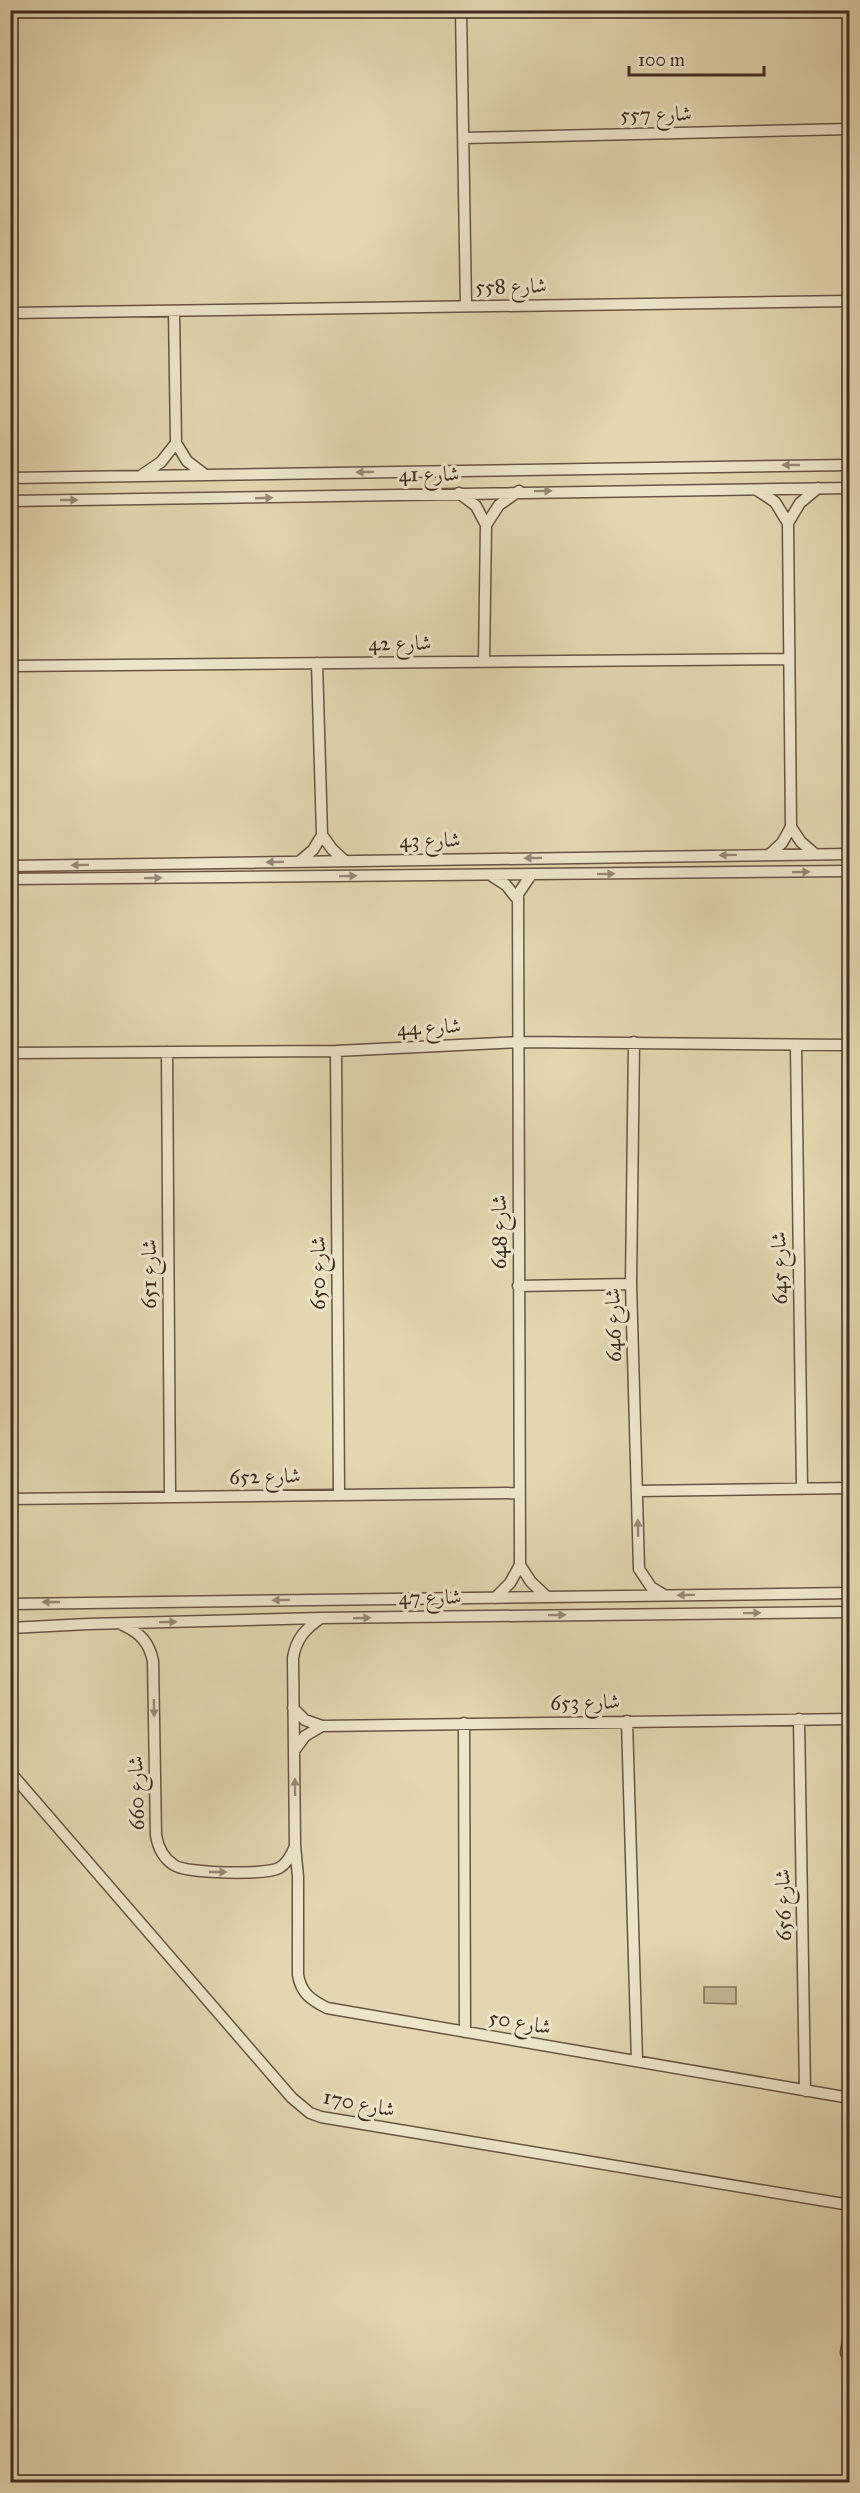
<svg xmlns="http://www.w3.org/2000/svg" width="860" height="2493" viewBox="0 0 860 2493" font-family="'IM FELL Great Primer',Amiri,serif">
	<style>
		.grass { fill: #c6ba96; stroke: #82725c; stroke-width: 1.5 }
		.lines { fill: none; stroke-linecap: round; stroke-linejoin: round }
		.street-casing { stroke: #685545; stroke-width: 13 }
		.street { stroke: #ece5ca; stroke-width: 10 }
		.oneway { fill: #968876 }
		.labels { text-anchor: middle; stroke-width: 6; stroke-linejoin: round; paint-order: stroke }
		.street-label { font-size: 21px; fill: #3f2a22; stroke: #ece5ca }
	</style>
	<rect width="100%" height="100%" fill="#e2d7ae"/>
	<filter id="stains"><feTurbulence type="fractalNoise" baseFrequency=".00333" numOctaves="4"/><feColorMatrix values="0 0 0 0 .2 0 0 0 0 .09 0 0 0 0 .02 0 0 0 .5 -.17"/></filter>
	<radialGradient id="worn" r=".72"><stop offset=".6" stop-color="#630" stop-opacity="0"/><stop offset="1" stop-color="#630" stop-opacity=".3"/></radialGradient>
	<!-- grass -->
	<path class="grass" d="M704 1987H736V2004L704 2003Z"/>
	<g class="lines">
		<!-- street casing -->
		<g class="street-casing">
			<path id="street" d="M461 10 466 306
				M10 11 20 10
				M463 138 850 129
				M174 311 176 443 187 461 204 474
				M10 313 850 301
				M142 475 161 462 176 443
				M10 478 850 465
				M757 490 775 502 788 523 791 827 782 843 769 855
				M459 493 476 506 486 525 484 661
				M10 501 850 488
				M788 523 800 503 818 488
				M486 525 499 505 519 491
				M10 666 789 659
				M791 827 801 842 815 854
				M322 835 332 849 345 861
				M300 861 313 850 322 835 317 663
				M10 866 850 854
				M492 876 506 885 518 900
				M10 879 850 871
				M634 1042 631 1284 639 1569 651 1587 664 1595
				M796 1046 802 1489
				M336 1051 339 1495
				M167 1052 170 1497
				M10 1053 336 1051 520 1042 850 1045
				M518 1286 631 1284
				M637 1491 850 1488
				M10 1499 519 1493
				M520 1565 531 1582 546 1596
				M495 1598 510 1583 520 1565 518 894 531 875
				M10 1604 850 1593
				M123 1625C140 1633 149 1642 153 1661L156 1835C158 1848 163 1858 174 1865 187 1874 266 1875 279 1868 288 1863 292 1854 295 1846L293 1658C296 1639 305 1629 321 1618
				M10 1628 88 1624 321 1618 850 1612
				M293 1708 305 1720 322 1726 850 1719
				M799 1719 805 2091
				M627 1721 637 2061
				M464 1723 465 2032
				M294 1751 305 1736 322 1726
				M10 1772 292 2098 310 2113 321 2117 850 2205
				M295 1846 298 1877V1975C301 1993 311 2000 327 2008L850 2098
				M850 2328 846 2353 850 2358"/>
		</g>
		<!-- street -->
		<use href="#street" class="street"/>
	</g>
	<!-- one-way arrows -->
	<defs><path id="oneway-solid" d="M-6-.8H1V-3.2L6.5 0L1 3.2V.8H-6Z" transform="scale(1.5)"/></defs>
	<g class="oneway">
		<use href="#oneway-solid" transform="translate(791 465) rotate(180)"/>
		<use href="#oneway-solid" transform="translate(365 472) rotate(179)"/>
		<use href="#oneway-solid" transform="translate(543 491) rotate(-1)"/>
		<use href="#oneway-solid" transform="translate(264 498) rotate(-2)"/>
		<use href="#oneway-solid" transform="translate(69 500)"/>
		<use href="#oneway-solid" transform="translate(728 855) rotate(179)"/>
		<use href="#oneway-solid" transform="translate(533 858) rotate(179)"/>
		<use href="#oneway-solid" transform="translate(275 862) rotate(179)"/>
		<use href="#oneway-solid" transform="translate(80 865) rotate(179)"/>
		<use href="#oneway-solid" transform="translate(801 872) rotate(-1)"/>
		<use href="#oneway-solid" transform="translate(606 874) rotate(-1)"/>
		<use href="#oneway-solid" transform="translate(348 876) rotate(-1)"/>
		<use href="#oneway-solid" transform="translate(153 878) rotate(-1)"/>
		<use href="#oneway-solid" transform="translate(638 1528) rotate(-91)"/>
		<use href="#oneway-solid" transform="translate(686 1595) rotate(179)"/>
		<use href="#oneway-solid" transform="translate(281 1600) rotate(179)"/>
		<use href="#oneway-solid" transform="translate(51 1602) rotate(180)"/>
		<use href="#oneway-solid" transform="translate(752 1613) rotate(-1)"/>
		<use href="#oneway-solid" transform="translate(557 1615) rotate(-1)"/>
		<use href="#oneway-solid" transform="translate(362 1618) rotate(-1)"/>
		<use href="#oneway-solid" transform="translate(168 1622) rotate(-1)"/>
		<use href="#oneway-solid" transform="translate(154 1708) rotate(89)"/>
		<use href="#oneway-solid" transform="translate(295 1787) rotate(-91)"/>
		<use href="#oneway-solid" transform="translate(218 1872)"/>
	</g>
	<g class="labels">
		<!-- street labels -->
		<g class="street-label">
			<text transform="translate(656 114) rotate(-1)" y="7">شارع 557</text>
			<text transform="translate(511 286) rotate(-1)" y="7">شارع 558</text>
			<text transform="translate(429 474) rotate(-1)" y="7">شارع 41</text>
			<text transform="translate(400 643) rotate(-1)" y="7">شارع 42</text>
			<text transform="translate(430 840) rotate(-1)" y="7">شارع 43</text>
			<text transform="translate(429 1027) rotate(-3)" y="7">شارع 44</text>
			<text transform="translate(499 1232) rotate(-90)" y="7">شارع 648</text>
			<text transform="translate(779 1268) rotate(-91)" y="7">شارع 645</text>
			<text transform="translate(318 1273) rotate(-90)" y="7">شارع 650</text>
			<text transform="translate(149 1274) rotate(-90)" y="7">شارع 651</text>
			<text transform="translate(613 1325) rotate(-91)" y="7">شارع 646</text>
			<text transform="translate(265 1476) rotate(-1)" y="7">شارع 652</text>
			<text transform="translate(430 1597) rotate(-1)" y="7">شارع 47</text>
			<text transform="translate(585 1702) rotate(-1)" y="7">شارع 653</text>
			<text transform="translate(136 1793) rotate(-91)" y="7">شارع 660</text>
			<text transform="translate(783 1905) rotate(-91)" y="7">شارع 656</text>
			<text transform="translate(520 2022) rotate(10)" y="7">شارع 50</text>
			<text transform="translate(359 2103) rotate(11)" y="7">شارع 170</text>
		</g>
	</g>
	<!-- margin -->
	<rect width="860" height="2493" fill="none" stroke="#e2d7ae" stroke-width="36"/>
	<rect x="12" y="12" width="836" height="2469" fill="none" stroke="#3f2a22" stroke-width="3"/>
	<rect x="18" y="18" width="824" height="2457" fill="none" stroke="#3f2a22" stroke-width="1.5"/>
	<!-- scale -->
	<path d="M629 66v9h135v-9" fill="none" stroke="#3f2a22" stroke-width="3"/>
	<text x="638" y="66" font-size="18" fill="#3f2a22" stroke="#ece5ca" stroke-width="4.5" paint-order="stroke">100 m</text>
	<rect width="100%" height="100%" filter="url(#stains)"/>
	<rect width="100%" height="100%" fill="url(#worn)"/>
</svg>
